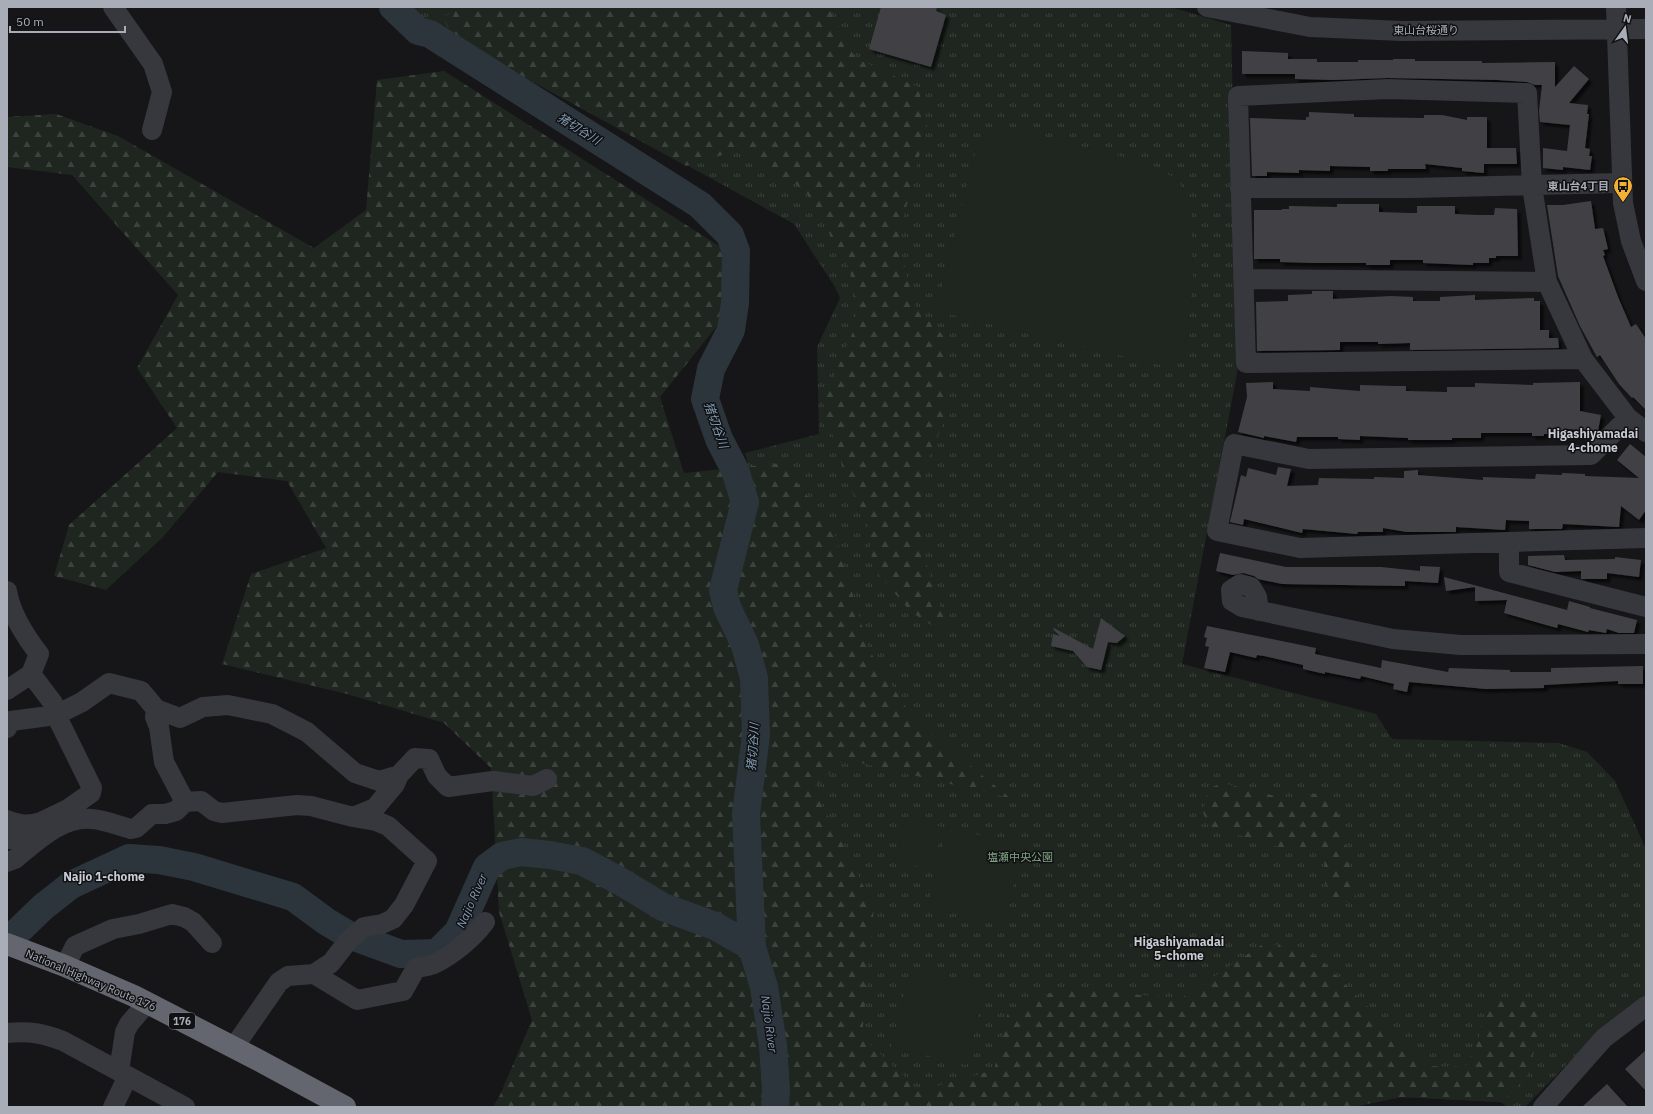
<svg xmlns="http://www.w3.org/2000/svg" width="1653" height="1114" viewBox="0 0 1653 1114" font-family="'IBM Plex Sans','Noto Sans JP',sans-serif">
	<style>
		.grass { fill: url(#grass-tufts) }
		.forest { fill: url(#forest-firs) }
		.pitch { fill: #1e261f }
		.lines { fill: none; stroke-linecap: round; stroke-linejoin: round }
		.river { stroke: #2c353c; stroke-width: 28 }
		.building { fill: #404145; filter: url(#shadow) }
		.minor { stroke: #37383d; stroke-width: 20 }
		.highway { stroke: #63666e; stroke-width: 22 }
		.labels { text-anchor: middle; stroke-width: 3; stroke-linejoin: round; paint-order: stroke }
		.shield { fill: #111113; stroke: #7b7e86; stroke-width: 1 }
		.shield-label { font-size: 10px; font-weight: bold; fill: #a8adb8 }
		.street-label { font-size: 11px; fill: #a8adb8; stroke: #111113 }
		.poi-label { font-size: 11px; font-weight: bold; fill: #a8adb8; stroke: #111113; text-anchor: end }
		.park-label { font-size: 11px; fill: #7fa381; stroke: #111113 }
		.water-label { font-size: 12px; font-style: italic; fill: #7f9bb3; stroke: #111113 }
		.neighbourhood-label { font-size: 12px; font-weight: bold; fill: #c9ccd4; stroke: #111113 }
	</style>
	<defs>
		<pattern id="grass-tufts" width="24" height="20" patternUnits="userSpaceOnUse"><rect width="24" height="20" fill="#1e261f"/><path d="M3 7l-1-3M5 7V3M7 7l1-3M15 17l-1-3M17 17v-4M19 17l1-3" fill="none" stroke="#3c433d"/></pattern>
		<pattern id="forest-firs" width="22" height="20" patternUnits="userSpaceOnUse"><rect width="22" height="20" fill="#1e261f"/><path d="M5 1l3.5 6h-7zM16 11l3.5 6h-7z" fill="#3c433d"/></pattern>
		<filter id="shadow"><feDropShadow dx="3.5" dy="3.5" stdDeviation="1" flood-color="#0009"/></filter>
	</defs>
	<rect width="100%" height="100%" fill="#161618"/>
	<!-- grass -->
	<path class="grass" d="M412 7H1171L1231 25 1239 363 1182 664 1376 714 1392 739 1559 743 1587 752 1599 764 1615 781 1646 849V998L1579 1052 1525 1107H1507L1501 1102 1401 1097 1354 1107H794L759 507 745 453 819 434 817 347 840 298 835 287 794 224 424 21Z"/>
	<!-- forest -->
	<path class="forest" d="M461 7H834L832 14 855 58 918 87 927 125 898 240 914 304 948 341V412L926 464 920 545 950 637 911 612 873 568 867 520 847 482 823 403 857 322 850 270 805 190 739 150 686 166 453 38 443 17Z
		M444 71 724 249 721 321 660 397 684 473 782 463 834 531 869 650 914 720 1010 798 844 759 814 788 874 907 862 1036 919 1091 994 1070 1008 1012 1064 987 1180 999 1266 942 1318 957 1426 1066 1465 1067 1477 1044 1489 998 1537 1002 1539 1035 1526 1078 1501 1102 1401 1097 1351 1107H493L500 1095 532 1020 499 912 491 768 444 723 347 694 222 664 251 574 326 548 287 481 218 472 163 537 106 590 54 576 69 525 177 428 137 368 178 295 72 175 7 167V117L56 114 118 136 314 248 366 210 377 80Z
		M1222 783 1292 800 1325 791 1336 802 1357 900 1335 904 1325 882 1324 850 1299 853 1208 826 1203 812 1208 789Z"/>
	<!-- pitch -->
	<path class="pitch" d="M1015 129 1150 164 1179 181 1191 213 1193 279 1184 353 1165 366 936 311 977 146 992 130Z
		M905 818 942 827 933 870 895 862Z
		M947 827 1023 846 1003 926 928 907Z
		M911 967 986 986 966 1065 891 1047Z"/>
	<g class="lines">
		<!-- river -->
		<path class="river" d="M393 7 418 31 430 34 700 205 730 235 736 251 735 303 731 330 711 369 705 399 719 439 735 470 745 502 723 590 727 607 745 645 754 678 756 735 746 814 752 947 764 987 773 1045 776 1090 775 1107
			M7 938 15 934 43 907 71 885 129 858 159 860 194 867 293 897 327 922 349 935 401 954 437 953 458 932 487 867 502 856 521 852 550 855 582 861 618 880 663 907 715 926 752 947"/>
	</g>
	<!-- building -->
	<path class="building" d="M881 7H937L936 11 946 15 931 67 869 49Z
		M1242 51 1288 53V59H1317V62H1358V60H1393V59H1415V61H1482V63L1555 62V87L1574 66 1589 79 1569 103 1588 105 1587 114H1589L1585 148 1590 149 1589 156H1592L1590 170 1563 167V170L1543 168V148L1567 151 1570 125 1540 122 1539 111 1542 85H1535L1527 82 1497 80 1388 78 1334 80 1295 79V74H1242Z
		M1309 112 1354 114V117L1424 118V115H1442L1467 120V117H1487V148H1516L1517 164H1484V173L1462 171V168L1425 164 1426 169H1388V171H1370V167L1330 166V171L1299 170V173L1267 172V176H1252L1250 118 1306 120V117H1309Z
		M1591 201 1595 229 1603 228 1608 249 1603 250 1605 255 1603 256 1618 297 1631 327 1636 324 1646 339V410L1633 397 1632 398 1619 384 1600 355 1597 357 1580 326 1558 276 1547 205H1563Z
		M1337 204H1379V212L1410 213H1417V206H1455V214L1478 215H1494L1495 208 1517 209 1518 256H1496V258H1489V263H1473V265L1423 263V260H1390V265H1366V263H1313L1280 262V259H1254V210H1282V209H1289V206L1337 207Z
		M1312 291H1333V299L1391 296 1413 297V301H1440V297L1475 295V300L1534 298V301H1540V330H1549V338H1558L1559 348 1410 350V343L1378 344V342H1340V350L1257 351 1256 302 1288 301V295L1312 294Z
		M1273 382V389L1310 391V387L1360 391V385L1396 386H1406V391L1447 392V387H1475V383L1533 385V383L1580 382V411L1601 415 1598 431 1567 429V434H1544V436H1532V433H1481V438H1452V440H1408V438L1360 436V440L1338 439V437H1297L1296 442 1264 436V438L1238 432 1247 397 1246 383Z
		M1630 444 1646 457V510L1639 520 1621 506 1619 527 1563 524 1562 529H1529V521L1506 520 1505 530 1456 527V532H1407L1383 528V532H1358L1357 534 1303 529 1302 533 1244 519 1243 525 1230 522 1241 475 1246 477 1248 468 1276 475 1278 467 1291 469 1287 486 1318 485 1319 478 1374 479V477L1404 478V471L1418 470V475L1483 480V477L1535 479 1536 474 1562 475V473L1585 474V476L1639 478 1617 460Z
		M1220 553 1286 567H1381L1420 571V566L1440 567 1438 583 1405 581V586L1282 584 1258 579 1254 576 1243 573 1233 575 1216 571Z
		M1564 555 1565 560 1615 559V557L1641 560 1639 577 1607 573V579H1581V571L1555 572 1528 565V556Z
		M1444 577 1567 610 1569 601 1590 607V608L1637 620 1634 633H1619L1607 629 1606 633 1589 630 1588 632 1558 624 1557 628 1504 613 1507 600 1475 601V587L1446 591Z
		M1101 618 1125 636 1117 643 1108 642 1101 670 1087 667 1073 651 1051 646 1053 634 1060 636 1053 629 1054 628 1093 649Z
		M1207 626 1316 648 1315 654 1381 668 1382 660 1448 672 1449 668 1510 670V672H1551V668L1643 666V684H1618V681L1544 685V688L1486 689 1409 682 1407 692 1393 689 1394 684 1361 676 1360 679 1325 672V674L1303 669V665L1264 656 1257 655 1256 658 1230 652 1225 672 1204 668 1209 647 1205 646 1207 638 1204 637Z
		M1646 1050V1091L1625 1069Z
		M1607 1084 1628 1107H1582Z"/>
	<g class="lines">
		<!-- minor -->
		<path class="minor" d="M113 7 153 64 162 92 152 130
			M1207 7 1310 27 1402 31 1646 29
			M1616 7 1623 203 1631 241 1646 281
			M1240 188H1413L1621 183
			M1243 279 1547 282
			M1583 359 1246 363 1238 96 1388 89 1527 93 1532 186 1547 282 1583 359 1628 418 1646 432
			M1628 418 1591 455 1309 459 1234 444 1217 531 1300 548 1646 538
			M1509 543V572L1646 607
			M7 591C11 615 25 636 39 654L31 674 7 690
			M1259 611 1257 597 1251 587 1240 584 1231 590 1232 601 1242 607 1393 639 1461 645 1646 644
			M156 709 155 717 159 727 164 762 185 802
			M7 728 11 721 56 715 82 702 109 683 141 691 156 709 180 718 203 707 228 705 272 714 307 732 355 773 379 781 399 775 415 758 429 759 437 776 448 787 493 781 533 786 547 779
			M353 817 375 808 395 784 399 775
			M7 820C20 825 28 826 41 822
			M7 839 25 837 41 822 68 809 91 793 92 788 56 715 53 703 31 674
			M7 862 15 859C37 841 62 816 92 819 105 820 119 826 131 829L136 828 152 814H165L176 811 185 802 201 801 214 811 222 813 297 805 311 806 353 817 376 821 388 826 427 861 404 905 393 919 382 924 364 927 348 941 331 963 314 974
			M65 966 75 946 113 929 139 924 172 914 184 917 193 922 212 943
			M7 1033C30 1031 42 1033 63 1041L185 1107
			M234 1047 279 982 288 976 314 974 357 1000 403 991 416 968C422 967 429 966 434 964 453 955 473 938 485 922
			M119 1071 125 1032 129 1024 147 1003
			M113 1107 128 1076
			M1543 1107 1604 1038 1646 1006"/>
		<!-- highway -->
		<path class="highway" d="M7 944 65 966 134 996 260 1061 345 1107"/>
	</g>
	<!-- icons -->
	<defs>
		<g id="bus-pin" transform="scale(1)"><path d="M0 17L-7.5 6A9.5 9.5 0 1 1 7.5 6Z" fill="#f2b134" stroke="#111113"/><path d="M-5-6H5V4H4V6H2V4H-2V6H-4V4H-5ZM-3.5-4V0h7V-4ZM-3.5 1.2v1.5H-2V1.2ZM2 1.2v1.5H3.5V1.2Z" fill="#111"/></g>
	</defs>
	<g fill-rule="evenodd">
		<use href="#bus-pin" x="1623" y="186"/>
	</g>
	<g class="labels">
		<!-- shield labels -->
		<rect class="shield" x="169" y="1013" width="26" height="16" rx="3"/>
		<g class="shield-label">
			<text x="182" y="1025">176</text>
		</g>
		<!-- street labels -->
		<g class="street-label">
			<text x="1426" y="34">東山台桜通り</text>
			<text transform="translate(91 980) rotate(23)" y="4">National Highway Route 176</text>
		</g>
		<!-- poi labels -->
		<g class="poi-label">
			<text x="1609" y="190">東山台4丁目</text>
		</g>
		<!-- park labels -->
		<g class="park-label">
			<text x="1020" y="861">塩瀬中央公園</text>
		</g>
		<!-- water labels -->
		<g class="water-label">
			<text transform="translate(579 129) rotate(32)" y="4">猪切谷川</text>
			<text transform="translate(716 425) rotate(70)" y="4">猪切谷川</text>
			<text transform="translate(753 747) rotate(-86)" y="4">猪切谷川</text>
			<text transform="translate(472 901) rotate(-66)" y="4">Najio River</text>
			<text transform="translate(769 1024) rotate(82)" y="4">Najio River</text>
		</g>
		<!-- neighbourhood labels -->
		<g class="neighbourhood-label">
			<text x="1593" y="438">Higashiyamadai<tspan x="1593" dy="14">4-chome</tspan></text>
			<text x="104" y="881">Najio 1-chome</text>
			<text x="1179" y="946">Higashiyamadai<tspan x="1179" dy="14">5-chome</tspan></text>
		</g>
	</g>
	<!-- border -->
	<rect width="1653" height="1114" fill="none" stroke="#a8adb8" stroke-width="16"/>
	<!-- north arrow -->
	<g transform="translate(1625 28) rotate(14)" stroke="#111113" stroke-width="3" paint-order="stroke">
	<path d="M0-3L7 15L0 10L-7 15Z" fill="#a8adb8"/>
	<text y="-6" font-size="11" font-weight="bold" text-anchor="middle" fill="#a8adb8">N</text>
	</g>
	<!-- scale -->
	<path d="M10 26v6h115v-6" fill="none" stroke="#a8adb8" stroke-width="2"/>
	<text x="16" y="26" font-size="12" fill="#a8adb8" stroke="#111113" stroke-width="3" paint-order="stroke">50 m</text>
</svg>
